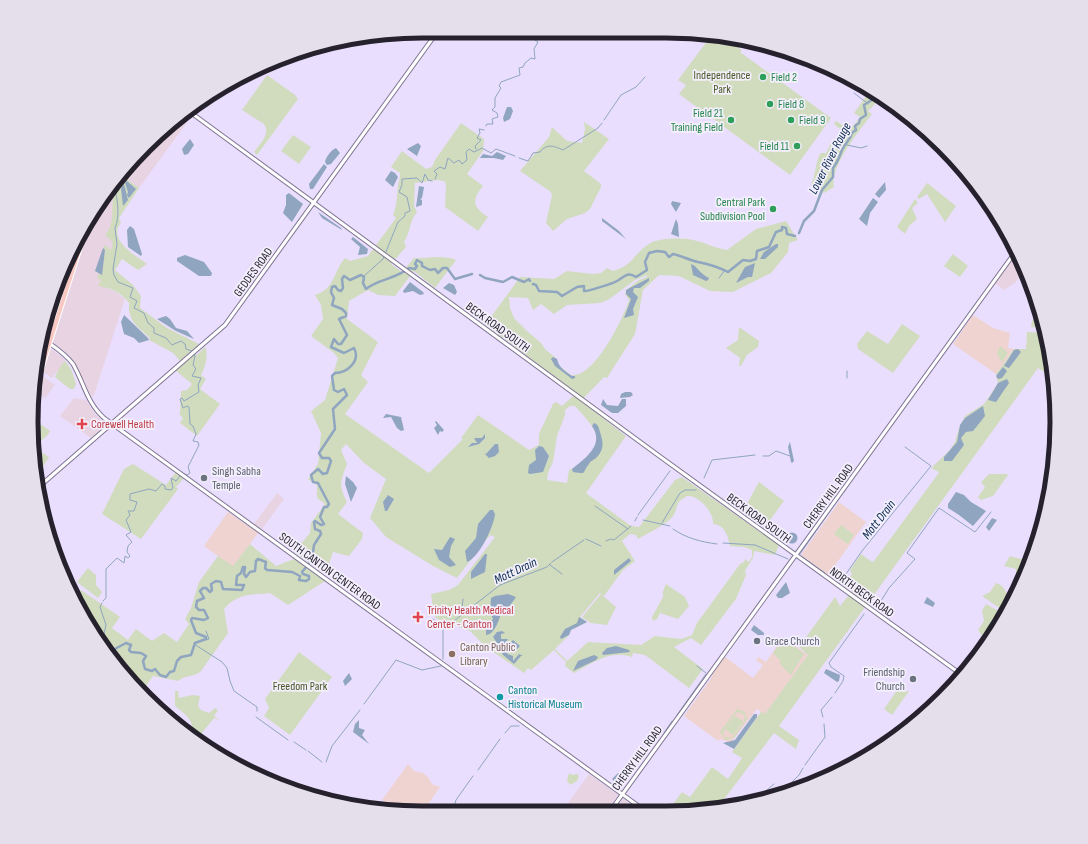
<svg xmlns="http://www.w3.org/2000/svg" width="1088" height="844" viewBox="0 0 1088 844" font-family="'Sofia Sans Condensed',sans-serif">
	<style>
		.commercial { fill: #e8d3e2 }
		.education { fill: #eed3d1 }
		.green { fill: #d0dcbd; fill-rule: evenodd }
		.water { fill: #8fa5c0 }
		.lines { fill: none; stroke-linecap: round; stroke-linejoin: round }
		.stream { stroke: #8fa5c0; stroke-width: 1 }
		.river { stroke: #8fa5c0; stroke-width: 2.5 }
		.secondary-casing { stroke: #7f7591; stroke-width: 5 }
		.primary-casing { stroke: #fff; stroke-width: 6 }
		.secondary { stroke: #fff; stroke-width: 3 }
		.primary { stroke: #f8c8c2; stroke-width: 4 }
		.leisure-dot { fill: #2e9e5b; stroke: #f4effc; stroke-width: 1.5 }
		.health-dot { fill: #e0444e; stroke: #f4effc; stroke-width: 1.5 }
		.worship-dot { fill: #6b7280; stroke: #f4effc; stroke-width: 1.5 }
		.education-dot { fill: #8d6e63; stroke: #f4effc; stroke-width: 1.5 }
		.culture-dot { fill: #0f9aa8; stroke: #f4effc; stroke-width: 1.5 }
		.labels { text-anchor: middle; stroke-width: 3.5; stroke-linejoin: round; paint-order: stroke }
		.park-label { font-size: 12px; fill: #475724; stroke: #f4effc }
		.leisure-label { font-size: 12px; fill: #27864d; stroke: #f4effc; text-anchor: start }
		.street-label { font-size: 12px; fill: #26222d; stroke: #f4effc }
		.health-label { font-size: 12px; fill: #be3a42; stroke: #f4effc; text-anchor: start }
		.worship-label { font-size: 12px; fill: #5b616d; stroke: #f4effc; text-anchor: start }
		.education-label { font-size: 12px; fill: #785e54; stroke: #f4effc; text-anchor: start }
		.culture-label { font-size: 12px; fill: #0d838f; stroke: #f4effc; text-anchor: start }
		.water-label { font-size: 13px; font-style: italic; fill: #082a4e; stroke: #f4effc }
		.rim { fill: none; stroke: #26222d; stroke-width: 5 }
	</style>
	<rect width="100%" height="100%" fill="#eadefe"/>
	<!-- commercial -->
	<path class="commercial" d="M187 114 191 117 139 188 122 176 145 146Z
		M112 190 116 193V240L104 287 116 292 125 299 94 395 91 397 75 363 69 355 52 342 94 212Z
		M1017 253 1025 269 1015 283 1004 290 995 283Z
		M59 285 43 335 44 321Z
		M50 348 66 360 52 378 43 372Z
		M42 375 55 385 45 398 37 392Z
		M74 398 86 400 96 415 107 424 91 438 60 416Z
		M277 493 284 499 262 529 254 524Z
		M589 774 618 795 607 810H577L568 803Z
		M623 798 638 810H615Z"/>
	<!-- education -->
	<path class="education" d="M973 315 993 328 1010 333 1008 348 1014 349 996 374 953 344Z
		M839 502 866 522 828 575 801 555Z
		M228 512 258 533 233 567 204 546Z
		M783 637 808 655 765 715 757 709 733 740 728 742 720 739 718 741 684 716 712 677 711 676 724 656 753 678 763 665 756 660 758 657 766 662Z
		M408 764 414 771 423 773 428 777 432 784 440 787 424 810H396L382 800Z"/>
	<!-- green -->
	<path class="green" d="M711 36 726 39 742 50 740 52 831 118 790 175 679 94 686 85 678 80Z
		M267 75 295 95 298 99 257 155 254 152C260 144 271 134 264 124L242 110Z
		M870 91 880 97 879 100 868 111 872 114C860 130 829 167 834 187L824 193 811 185C816 175 815 161 821 153H826L831 143 840 134V129L834 124 836 121 850 130 860 117 854 113Z
		M901 110 915 122 913 124 899 115Z
		M584 122 609 139 584 171 601 184V187L590 209 585 213 567 219 553 231 546 223 552 195 551 192 520 171 549 137 552 127 567 141 582 143 585 129Z
		M461 123 484 139 483 151 467 174 483 186C471 201 473 207 488 217L478 231 445 207 446 184 444 181 438 180 415 183 414 206 417 212C409 222 411 231 404 242L406 247 391 264 402 272 414 258C428 259 442 254 456 260L435 288 414 271 395 296 378 295 368 290 349 301 347 319 378 342 361 375 368 382 345 414 429 473 463 439 461 438 478 415 529 450 539 445V434L553 404 556 402 562 406 572 397 578 394 485 325 520 277 554 279 567 271 593 274 601 273 607 268 613 271C633 266 633 254 649 244 657 238 678 238 688 239 702 241 714 248 727 250L756 229 786 221 798 240 789 243 788 252 771 273 733 292 710 291 679 276 659 275 643 290 635 334 607 378 604 377 581 401 626 436 586 493 631 526 639 527 675 480 682 477 779 545 775 555 754 551 753 558 745 571 746 575 736 599 701 645 691 638 674 647 703 669 689 688 645 655 633 653 632 657C611 649 592 663 574 673L565 666 566 662 554 650 531 670 528 668 524 673 486 647 470 631 437 619 434 615 431 594 449 590 458 585 495 537 490 535 457 578 433 566 386 537 370 518 386 479 364 463 346 444 341 450 347 464C341 481 338 484 347 502L338 514 363 533 362 539 349 556 333 552 328 567 322 572 294 552 310 533 311 523 325 504 317 498V485L308 479 318 464 321 433 311 411 325 400 338 358 334 353 311 336 323 319 321 305 315 295C335 289 334 270 345 258L350 261 368 256 396 218 393 215C397 206 397 196 398 186 398 181 401 178 400 173L391 167 402 151 426 169 432 167 435 160ZM647 275V277L639 280 626 290 625 294 629 300C624 317 594 379 571 375L558 365 557 359 546 350 541 343 527 331 514 318 510 308 509 297 528 298 533 310 541 304 554 314 567 305 600 303 608 300 635 280ZM570 406H575C581 413 590 422 595 431 603 446 582 466 569 470L567 483 547 480 548 473 553 462 557 436 565 415V410ZM687 496C699 495 714 512 713 524 725 525 728 536 730 546L744 547 752 550V557L749 562 745 559 744 562 740 564 697 623 692 635 681 639 655 636 641 645 588 642 567 661 555 649 569 635 571 630 587 622 580 617 600 593 604 596 623 570 635 561 622 541 630 534 636 535 638 539C646 534 668 524 673 516 679 507 674 503 687 496Z
		M293 135 311 147 299 164 281 151Z
		M122 176 139 188 119 218 121 223C107 239 135 255 147 264L138 270 122 259 115 270 133 285 141 296 140 308 167 328 199 344 180 361 173 353 149 340 150 338C138 327 128 322 129 303 122 293 111 288 98 286L101 280 97 278 99 273 102 274 105 250 103 248 105 245 111 250 113 242 105 235C117 223 109 207 115 193L113 188Z
		M927 183 956 206 945 222 927 194 919 199 917 197Z
		M915 199 918 203 912 208 917 219 909 226 905 234 897 227Z
		M953 254 968 266 960 277 944 266Z
		M1039 313 1044 328 1031 327 1032 321Z
		M902 324 920 336 893 373 858 349 857 344 867 331 888 344Z
		M739 327 759 341 758 347 747 355 741 366H739L740 358 726 348 738 340Z
		M1027 332 1046 333 1050 352 1044 361 1052 366 1053 378 1038 368 779 726 799 740 796 749 774 733 716 810H677L673 804 682 792 690 797 712 767 728 779 742 758 732 752 761 712 765 714 808 655 799 647 835 597 840 606 837 610 852 591 844 586 852 574 850 570 861 554 872 562 874 561 938 474 939 472 931 468 949 451 955 442 959 428 965 416 984 404 998 383 996 374 1014 349H1026Z
		M1000 346 1008 353 1002 362 997 354Z
		M205 347C209 353 205 369 201 375L206 379 200 389 220 404 197 436 180 423 183 418 180 415 181 391 187 390 192 384 175 370 195 354 197 355Z
		M65 361 71 369 76 384 74 389H70L55 377 59 368Z
		M31 424 42 425 50 431C47 439 39 439 35 448Z
		M37 449 49 457 42 468 38 464 36 450Z
		M133 464 166 485 176 472 184 478 176 487 178 489 141 539 102 514 124 469Z
		M989 474H1007L1008 475 993 496 981 500 978 497 985 487 981 482Z
		M759 482 784 501 765 527 743 511Z
		M841 525 854 535 848 544 834 534Z
		M250 544 276 566 294 559 325 581 288 605 270 593C251 595 237 593 224 609L228 633 201 671C195 677 185 675 178 681L153 676 141 693 97 639 76 597 81 590 120 617 112 628 128 640 136 629 152 641 164 633 177 642 189 624 185 619 191 608 199 582 218 556 233 566Z
		M1033 552 1027 572 1016 575V569L1004 566 1010 556 1021 559 1027 557 1029 553Z
		M88 568 96 575V585L102 592 98 598 77 582Z
		M996 583C1005 585 1005 593 1010 598H1013L1005 612 982 596 990 592Z
		M666 584 685 597 689 606 678 619 660 613 657 619 653 621 652 617 663 597V591Z
		M601 594 616 607 607 625 591 623 582 617Z
		M986 604 1004 614 991 639 981 651 980 645 983 637 978 630 984 621 982 611Z
		M784 638 804 654 791 675 780 664V660L773 653Z
		M299 652 332 677 290 735 264 716 269 708 265 699Z
		M900 686 903 692 909 691 892 715 884 709Z
		M175 691H178L179 698 192 695 200 696 198 706 201 710 209 713 215 708 218 710 214 716 220 720 214 718 197 739 202 745 191 735C196 721 185 714 175 706Z
		M737 709 745 712 747 719 734 738 726 740 720 732ZM739 712 745 715 744 721 732 738 725 737 723 734 724 730 736 713Z
		M735 716 743 721 733 735 725 729Z
		M569 773 572 775 577 774 579 776 577 781 570 785 567 780Z"/>
	<!-- water -->
	<path class="water" d="M507 107H511L513 111 510 119 504 122 503 118Z
		M190 139 194 145 188 154 184 155 182 149Z
		M418 143 421 146 417 156 407 149Z
		M336 148 340 153 331 164 327 165 325 162C326 157 331 150 336 148Z
		M497 152 506 156 503 160 494 158H480L483 154 492 156Z
		M324 164 327 167 313 189H310L309 184Z
		M391 171 395 173 398 177 393 187 385 180Z
		M127 181 136 189 129 198 127 195 128 192 125 183Z
		M885 182 886 190 879 198 875 194Z
		M124 184 128 200 123 206 121 188Z
		M419 186 424 187 422 198 420 199 422 200V205L416 207Z
		M289 193 303 204 292 222 283 213 286 205V195Z
		M873 198 878 202 870 213 867 226 859 219Z
		M672 201 681 203 676 212 671 204Z
		M318 212 341 228 342 230 322 218Z
		M602 218 619 231 626 239 602 221Z
		M676 219 678 224 679 237 671 234Z
		M130 226 134 229 142 254 141 256 128 247 127 230Z
		M353 237 368 249 367 254 358 255 360 247 351 239Z
		M776 244H778V247L765 259H760L764 252Z
		M103 248 105 250 102 275 95 271Z
		M185 255 204 262 212 273 211 276H199L177 261V258Z
		M755 263 752 277H748L736 283 745 267Z
		M691 264C697 266 701 275 709 278L708 280 706 281 693 275Z
		M649 278V281L640 288H634L633 292 638 297 633 309 634 315 624 318 631 299 626 294V290Z
		M410 282 423 292 424 294 420 295 413 291 404 293 403 291Z
		M449 283 454 285 457 292 455 295 443 288Z
		M124 315 148 338 149 340 139 343 134 338 124 334 121 322Z
		M166 316 170 319 176 328 187 331 194 339 176 331 157 319Z
		M1018 349 1021 352 1009 368 1004 366 1014 350Z
		M553 357 557 359C559 368 565 371 572 376H575V378L572 379 555 366 551 359Z
		M1003 367 1007 371 1002 378 998 379 996 376Z
		M1007 379 1009 383 996 402 988 400 998 383Z
		M625 392H631L633 395 630 397 620 398 621 394Z
		M603 399 607 405 618 406 622 399H626V406L618 413H612L601 405Z
		M983 406 985 416 973 431 966 432 961 438 964 445 952 461H944V457L957 442 960 425 965 418Z
		M386 414 401 417 404 430 401 431 397 428 391 417 383 418Z
		M436 421 444 430 442 432 440 431 438 435 434 428 437 425 435 422Z
		M594 423C598 424 599 428 600 432 603 442 605 449 596 458 594 460 590 461 589 464 581 474 588 474 573 472L572 469C585 458 605 445 592 426Z
		M485 434V438L479 444 468 447 472 443H477L474 438H482Z
		M790 442 794 461 792 463 791 462 788 447Z
		M495 444H498L499 452 495 456 489 458 484 453 486 454Z
		M539 446 543 447 549 456 543 472 530 474 528 473 529 465 536 460 535 450Z
		M346 476 353 482 357 488 351 502 345 484Z
		M956 492 964 495 971 502 986 511 973 526 959 515 948 508V504Z
		M388 495 394 499 387 511H385L383 502Z
		M490 510H493L495 514C494 526 479 558 467 562L465 551 476 538 478 524Z
		M992 518 997 520 989 531 986 527Z
		M786.5 538a5.5 5.5 0 1 1 11 0a5.5 5.5 0 1 1-11 0Z
		M450 537 455 539 451 546 449 557 456 565 450 567 439 560 434 549 442 550Z
		M485 554H487L485 572 471 579V572Z
		M629 558 631 561 614 575V570Z
		M786 582 790 593 782 598H778L776 595Z
		M508 594 516 597 507 610 501 612C500 619 494 635 486 635V627L493 619 490 612 491 598 495 596Z
		M927 597 935 603 933 607 924 603Z
		M579 617 587 622 571 630 569 635 561 639 560 637 565 629 577 623Z
		M754 625 764 633V635H758L751 630Z
		M502 631 505 633 501 634V639H508L504 646 497 643 493 637 497 632Z
		M513 640 520 646 517 649 512 648 507 654 513 656V661L519 654 523 656H521L514 664 502 654 505 647Z
		M616 646 629 650 630 652 603 655 602 653 607 648Z
		M594 655 598 657 596 660 573 671 578 661Z
		M826 669 840 675 839 681 837 682 824 673Z
		M349 673 352 679 345 686 343 681Z
		M754 714H757V717L734 749 723 743 735 740Z
		M359 720V728L365 730 362 735 369 744 353 732 355 724Z
		M618 773 626 778 621 785H618L612 779Z"/>
	<g class="lines">
		<!-- stream -->
		<path class="stream" d="M854 93 867 103
			M604 120 621 95 636 87 645 77
			M486 126 487 124H493L492 119 498 117 497 113 492 110 495 107V98L501 88 499 86 501 82 520 75 519 68 523 67 525 63 531 58 535 59 534 49 538 42 535 40 533 31
			M847 145 861 148 867 146
			M476 149 475 146 481 140 477 138 480 133 479 129 484 130
			M519 158 528 161 533 153 540 152C547 143 554 146 563 150L598 128 602 123
			M435 179 437 174 434 171 440 167 445 169 448 158 454 163 459 160 462 164 467 160 466 152 469 149 474 152 482 148 491 153 496 149 515 156
			M114 187C118 199 120 217 115 228L117 244 113 269 114 275 118 282 133 288 130 297 137 301 134 308 144 313 148 323 154 328V333L166 338 172 345 181 341 185 344 186 349 192 351 195 356 193 365 196 369 192 376 201 378 198 385 199 392 184 401 182 398 180 399 183 408 187 406 189 407 190 424 193 426 196 434 193 441 198 442 199 445 188 467 190 473 187 475 182 473
			M364 276 383 259 398 222 405 216V213L410 211 407 197 399 192 402 185V179L417 178 422 183 425 174 428 180 432 181
			M719 278 725 270
			M847 371V378
			M763 456H769L776 451 790 456
			M704 478 712 460 755 455
			M840 497 846 489
			M838 500 839 498
			M595 506 628 529
			M638 515 670 471
			M643 520 670 526
			M635 521 637 517
			M662 523 680 493 685 490H696
			M673 529C686 538 701 542 717 544
			M586 539 601 546
			M606 541 611 539 614 540 631 526
			M723 543 755 545 788 559
			M800 554 837 501
			M801 556 825 573
			M552 562 584 540
			M550 565 562 574
			M827 575 828 576
			M831 578 837 583
			M839 584 862 551 931 466 905 447
			M463 599 462 607 464 612
			M103 601 106 598V569L117 558 124 563 125 556 128 558 130 556 127 552 128 546 132 542 126 535 131 532 126 520 130 515 128 511H134L137 502 130 500V494L149 489 156 491 162 484 165 486V489L171 490 173 488 171 478 176 481 180 476
			M102 603 100 607 106 625 102 643
			M876 609 889 588 915 559 907 553 939 508 975 532 991 512
			M433 619 444 627
			M450 624 500 585 547 567 551 563
			M206 640 209 639 206 631
			M194 644 222 662 227 668 230 681 234 691 257 707V711
			M443 659V630L447 625
			M697 666 706 673
			M835 693 843 681 844 676 831 667 829 663 864 614
			M364 704 396 660 422 670 441 666
			M677 715 706 674
			M256 717 288 740
			M823 717 821 710 832 697
			M505 733 511 726H519
			M664 733 672 721
			M294 742 306 750
			M308 751 322 762
			M326 762 332 746 360 710
			M805 765 825 737 824 724
			M478 770 500 739
			M785 786H788L799 775 803 768
			M754 801 774 784
			M453 810 456 800 473 776"/>
		<!-- river -->
		<path class="river" d="M799 233 804 221 814 211 822 190 833 177V168C838 162 839 157 842 150 845 143 850 141 852 133L856 130 855 126 859 123 860 119 866 115 864 105 875 98 876 94
			M480 275 485 278 503 282 512 277 524 282 529 279 530 281
			M533 284 536 285 539 291 557 292 562 296 577 287 584 286V291C586 292 614 283 617 281 625 277 627 271 636 277L647 270 645 262 649 253 657 251 665 252 669 257 673 254C682 256 689 260 698 262 709 264 718 267 728 272L743 260 750 261 756 259 757 251 769 247 776 232 782 230V227L786 228 787 234 795 236
			M100 644H104L103 647
			M110 655 111 651 126 643 131 645 129 650 131 652 141 653 146 656 143 661 145 669 152 671 155 669 160 675 166 677 170 672 174 671 177 661 181 657 191 655 195 643 206 639V637L196 633 191 620 192 618 204 620 208 618 204 610H199L196 607 197 601 204 598 200 591 203 588H206L210 592 212 590 211 584 216 581 221 582 223 589 242 590 244 585H236L237 576 241 573 243 567H245L244 574 246 577 250 572 255 571 256 561 258 559 266 562 265 568 267 570 292 572 300 576 299 580 306 581 309 579V576L303 574 302 572 312 560 314 545 321 534 320 531 315 529 314 522 315 521 321 525 324 524 320 517 324 507H327L329 504 318 483 313 482 311 475 318 469 323 474 327 473 331 461 329 458H322L319 453 335 429 333 409 347 395 344 389 338 392 334 390 332 376 335 373C347 373 361 361 354 348L344 353 331 347 334 339 338 344H341L347 335 339 319 346 316V313L342 309 332 305 334 298 331 292 332 287 335 286 338 290 341 291 343 288 342 279 344 276 350 280 361 275 364 277 363 283 366 289C378 279 396 279 409 268L415 269 417 266 415 264 417 260 422 263V266L430 270 435 269 438 273 443 268H447L455 279 472 274"/>
		<!-- secondary casing -->
		<g class="secondary-casing">
			<path id="secondary" d="M190 112 662 458 962 675
				M42 338C53 346 65 353 73 364 84 383 87 403 104 418L644 810
				M41 485 225 325 438 31
				M611 810 1016 251"/>
		</g>
		<!-- primary casing -->
		<g class="primary-casing">
			<path id="primary" d="M40 353 74 250
				M36 385 89 219"/>
		</g>
		<!-- secondary -->
		<use href="#secondary" class="secondary"/>
		<!-- primary -->
		<use href="#primary" class="primary"/>
	</g>
	<!-- markers -->
	<g class="leisure-dot">
		<circle cx="763" cy="77" r="4"/>
		<circle cx="770" cy="104" r="4"/>
		<circle cx="731" cy="120" r="4"/>
		<circle cx="791" cy="120" r="4"/>
		<circle cx="797" cy="146" r="4"/>
		<circle cx="773" cy="209" r="4"/>
	</g>
	<g class="health-dot">
		<path d="M80 418h4v4h4v4h-4v4h-4v-4h-4v-4h4z"/>
		<path d="M416 611h4v4h4v4h-4v4h-4v-4h-4v-4h4z"/>
	</g>
	<g class="worship-dot">
		<circle cx="204" cy="478" r="4"/>
		<circle cx="757" cy="641" r="4"/>
		<circle cx="913" cy="679" r="4"/>
	</g>
	<circle class="education-dot" cx="452" cy="654" r="4"/>
	<circle class="culture-dot" cx="500" cy="697" r="4"/>
	<g class="labels">
		<!-- park labels -->
		<g class="park-label">
			<text x="722" y="79">Independence<tspan x="722" dy="14">Park</tspan></text>
			<text x="300" y="690">Freedom Park</text>
		</g>
		<!-- leisure labels -->
		<g class="leisure-label">
			<text x="771" y="81">Field 2</text>
			<text x="778" y="108">Field 8</text>
			<text x="723" y="117" text-anchor="end">Field 21<tspan x="723" dy="14">Training Field</tspan></text>
			<text x="799" y="124">Field 9</text>
			<text x="789" y="150" text-anchor="end">Field 11</text>
			<text x="765" y="206" text-anchor="end">Central Park<tspan x="765" dy="14">Subdivision Pool</tspan></text>
		</g>
		<!-- street labels -->
		<g class="street-label">
			<text transform="translate(253 272) rotate(-54)" y="4">GEDDES ROAD</text>
			<text transform="translate(498 327) rotate(36)" y="4">BECK ROAD SOUTH</text>
			<text transform="translate(828 496) rotate(-54)" y="4">CHERRY HILL ROAD</text>
			<text transform="translate(759 518) rotate(36)" y="4">BECK ROAD SOUTH</text>
			<text transform="translate(330 571) rotate(36)" y="4">SOUTH CANTON CENTER ROAD</text>
			<text transform="translate(862 592) rotate(36)" y="4">NORTH BECK ROAD</text>
			<text transform="translate(637 758) rotate(-54)" y="4">CHERRY HILL ROAD</text>
		</g>
		<!-- health labels -->
		<g class="health-label">
			<text x="91" y="428">Corewell Health</text>
			<text x="427" y="614">Trinity Health Medical<tspan x="427" dy="14">Center - Canton</tspan></text>
		</g>
		<!-- worship labels -->
		<g class="worship-label">
			<text x="212" y="475">Singh Sabha<tspan x="212" dy="14">Temple</tspan></text>
			<text x="765" y="645">Grace Church</text>
			<text x="905" y="676" text-anchor="end">Friendship<tspan x="905" dy="14">Church</tspan></text>
		</g>
		<!-- education labels -->
		<g class="education-label">
			<text x="460" y="651">Canton Public<tspan x="460" dy="14">Library</tspan></text>
		</g>
		<!-- culture labels -->
		<g class="culture-label">
			<text x="508" y="694">Canton<tspan x="508" dy="14">Historical Museum</tspan></text>
		</g>
		<!-- water labels -->
		<g class="water-label">
			<text transform="translate(829 158) rotate(-63)" y="5">Lower River Rouge</text>
			<text transform="translate(878 519) rotate(-52)" y="5">Mott Drain</text>
			<text transform="translate(515 570) rotate(-25)" y="5">Mott Drain</text>
		</g>
	</g>
	<!-- crop -->
	<path d="M0 0H1088V844H0ZM422 38H666A384 384 0 0 1 1050 422V422A384 384 0 0 1 666 806H422A384 384 0 0 1 38 422V422A384 384 0 0 1 422 38Z" fill="#e4dfeb" fill-rule="evenodd"/>
	<path class="rim" d="M422 38H666A384 384 0 0 1 1050 422V422A384 384 0 0 1 666 806H422A384 384 0 0 1 38 422V422A384 384 0 0 1 422 38Z"/>
</svg>
